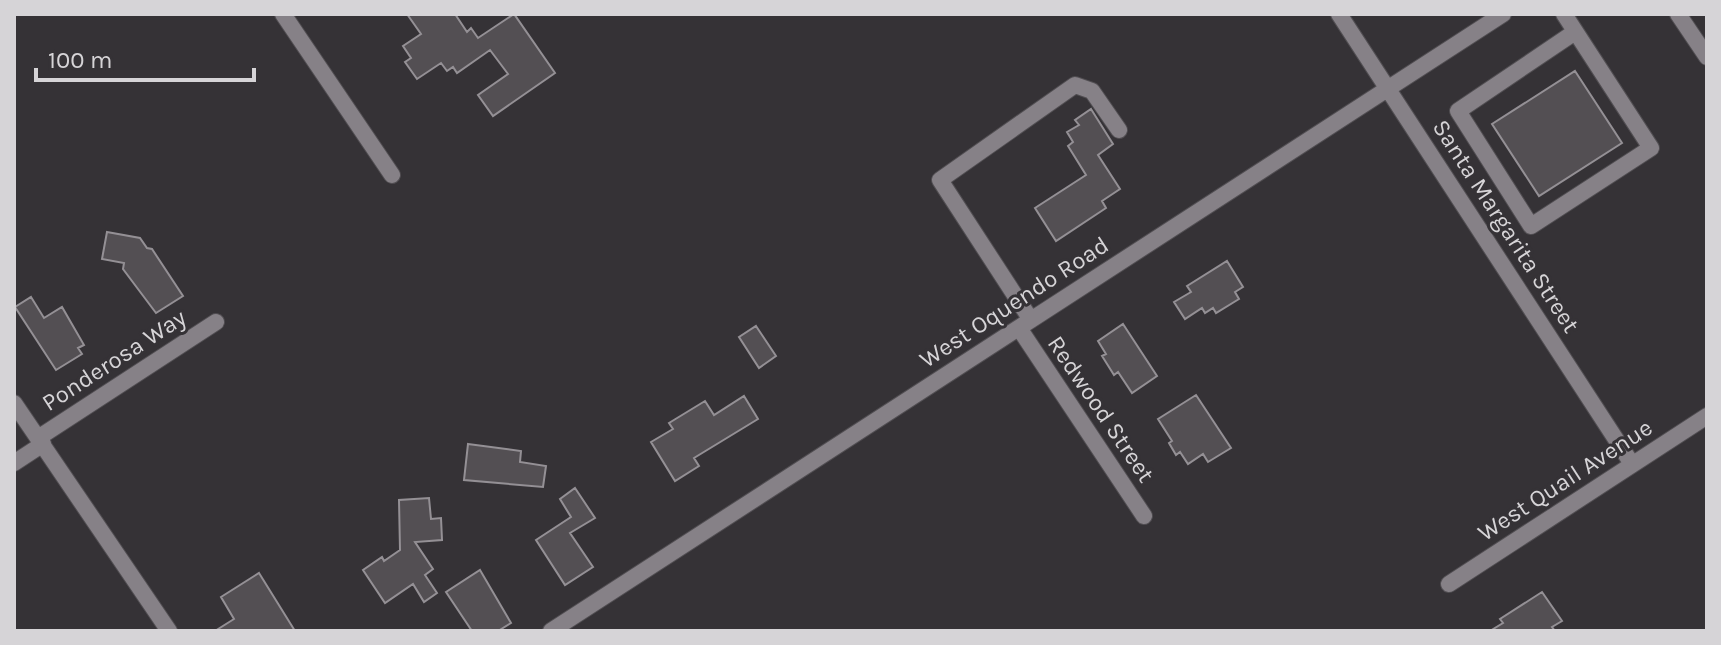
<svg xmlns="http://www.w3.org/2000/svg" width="1721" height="645" viewBox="0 0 1721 645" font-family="Karla,sans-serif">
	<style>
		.building { fill: #534f53; stroke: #949095; stroke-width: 2 }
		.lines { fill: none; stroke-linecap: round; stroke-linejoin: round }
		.minor-casing { stroke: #514e52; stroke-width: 18 }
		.minor { stroke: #868187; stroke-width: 16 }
		.labels { text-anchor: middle; stroke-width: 6; stroke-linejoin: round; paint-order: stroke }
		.street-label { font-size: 24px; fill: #d6d4d7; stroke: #353236 }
	</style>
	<rect width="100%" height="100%" fill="#353236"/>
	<!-- building -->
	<path class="building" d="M407 14H455L467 32 471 28 478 38 514 14 555 73 493 116 478 95 508 74 490 50 457 73 453 67 447 71 441 63 417 79 405 62 411 58 403 46 421 34Z
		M1575 71 1622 143 1539 196 1492 124Z
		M1091 109 1113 144 1098 155 1120 189 1102 201 1106 208 1056 241 1035 208 1086 175 1068 146 1073 142 1067 132 1079 125 1075 120Z
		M107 232 140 238 147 248 152 249 183 296 156 313 123 269 124 263 102 259Z
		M1227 261 1243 287 1235 292 1239 299 1216 313 1213 308 1205 313 1202 308 1185 319 1174 302 1191 292 1187 286Z
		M31 297 44 318 62 307 84 345 78 348 82 354 56 370 15 307Z
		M1123 324 1157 376 1132 393 1118 372 1114 375 1102 356 1106 354 1098 341Z
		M756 326 776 356 759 368 739 337Z
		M1196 395 1231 448 1208 462 1203 454 1188 464 1180 452 1176 455 1169 443 1172 441 1158 419Z
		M744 396 758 419 694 458 699 466 675 481 651 442 673 429 669 423 705 401 714 415Z
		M468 444 521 451 520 462 546 466 543 487 464 480Z
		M575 488 595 518 570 533 593 567 565 585 536 540 571 517 560 499Z
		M429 498 431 519 441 518 442 540 415 542 433 569 425 575 437 593 424 602 413 584 385 603 363 570 382 557 384 561 400 550 399 500Z
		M480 570 511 623 498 631H472L446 592Z
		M259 573 295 631H215L234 619 221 597Z
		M1542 592 1562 621 1552 627 1555 631H1490L1503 623 1500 619Z"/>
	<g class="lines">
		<!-- minor casing -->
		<g class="minor-casing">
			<path id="minor" d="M283 14 392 175
				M1339 14 1632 464
				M1564 14 1651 148 1531 226 1458 111 1575 32
				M1678 14 1707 57
				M1031 320 940 180 1075 85 1092 91 1119 130
				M1019 328 1144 516
				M14 403 169 631
				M38 438 216 322
				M14 463 43 444
				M1449 584 1707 416
				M551 631 1503 14"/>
		</g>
		<!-- minor -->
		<use href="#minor" class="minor"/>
	</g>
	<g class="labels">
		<!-- street labels -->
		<g class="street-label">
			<text transform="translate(1506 226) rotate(57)" y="8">Santa Margarita Street</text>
			<text transform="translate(1014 302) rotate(-33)" y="8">West Oquendo Road</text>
			<text transform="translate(114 360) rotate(-33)" y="8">Ponderosa Way</text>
			<text transform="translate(1101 409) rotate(56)" y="8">Redwood Street</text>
			<text transform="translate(1565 480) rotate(-33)" y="8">West Quail Avenue</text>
		</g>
	</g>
	<!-- border -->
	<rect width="1721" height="645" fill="none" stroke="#d6d4d7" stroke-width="32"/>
	<!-- scale -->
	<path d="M36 68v12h218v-12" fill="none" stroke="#d6d4d7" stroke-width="4"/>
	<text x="48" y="68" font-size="24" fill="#d6d4d7" stroke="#353236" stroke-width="6" paint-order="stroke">100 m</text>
</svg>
